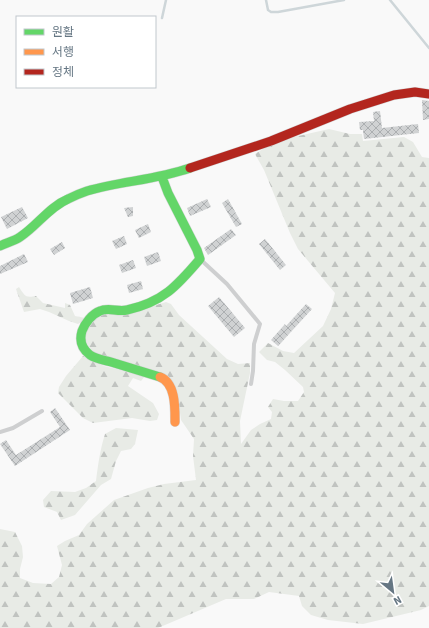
<svg xmlns="http://www.w3.org/2000/svg" width="429" height="628" viewBox="0 0 429 628" font-family="'Source Sans 3','Noto Sans KR',sans-serif">
	<style>
		.forest { fill: url(#forest-firs) }
		.lines { fill: none; stroke-linecap: round; stroke-linejoin: round }
		.stream { stroke: #ced6d9; stroke-width: 2.5 }
		.building { fill: url(#building-cross-hatch) }
		.fast-casing { stroke: #d5d6d7; stroke-width: 10 }
		.slow-casing { stroke: #d5d6d7; stroke-width: 10 }
		.jam-casing { stroke: #d5d6d7; stroke-width: 10 }
		.lane { stroke: #cecfd0; stroke-width: 4 }
		.fast { stroke: #63d668; stroke-width: 9 }
		.slow { stroke: #ff974d; stroke-width: 9 }
		.jam { stroke: #b3261e; stroke-width: 9 }
	</style>
	<defs>
		<pattern id="forest-firs" width="22" height="20" patternUnits="userSpaceOnUse"><rect width="22" height="20" fill="#e8ebe6"/><path d="M5 1l3.5 6h-7zM16 11l3.5 6h-7z" fill="#c0c3c0"/></pattern>
		<pattern id="building-cross-hatch" width="8" height="8" patternUnits="userSpaceOnUse"><rect width="8" height="8" fill="#d0d2d3"/><path d="M0 0l8 8M0 8l8-8" fill="none" stroke="#acafb1"/></pattern>
	</defs>
	<rect width="100%" height="100%" fill="#f9f9f9"/>
	<!-- forest -->
	<path class="forest" d="M329 129 350 134H362L363 141 404 137 413 142 422 157 429 158V606L421 610 363 624 328 620 311 615 302 606 299 596 269 592 254 599H226L158 628H0V529L15 532 22 546 23 557 20 569V578L33 583 51 584 59 577 62 565 57 546 65 541 79 535 87 524 114 500 148 488 164 484 196 480 193 456 194 439 181 420 177 391 174 386 95 354 86 343V331L99 314 137 311 166 302 171 304 179 315 227 359 238 364 250 363V373L240 421 241 444 251 430 260 424 271 419 272 412 268 407 273 399 284 401H298L304 392 303 387 285 370 275 362 267 360 259 352 268 343 283 351 294 353 323 326 331 309 335 293 298 249 290 233 264 170 255 154 266 147 285 139Z
		M19 287C25 296 25 298 36 296L43 303 65 308V303L70 305 75 316 85 318 83 321 78 324 69 321 49 312 40 309 24 312 16 289Z
		M83 356 104 366 145 376 141 381 133 378 128 386 153 403 159 414 157 420 150 421 132 418 93 423 83 418 58 393 59 387 66 376Z
		M116 428 138 430 135 444 131 449 121 451 116 461 111 479 101 485 75 515 61 520 57 512 44 507 43 500 51 491 75 492 86 488 96 481C98 465 100 450 105 434Z"/>
	<g class="lines">
		<!-- stream -->
		<path class="stream" d="M266 0 268 10 271 12H278L344 0
			M390 0 429 48
			M162 18 166 0"/>
	</g>
	<!-- building -->
	<path class="building" d="M422 100 429 101V119L423 120Z
		M380 111 382 128 418 124 419 133 364 139 363 130H360L359 122 374 121 373 112Z
		M207 199 211 207 190 216 187 208Z
		M228 199 242 224 236 227 222 203Z
		M22 207 28 218 7 229 1 217Z
		M133 207V216L128 217 124 208Z
		M148 224 151 232 139 238 135 230Z
		M231 229 236 235 208 255 204 248Z
		M124 236 127 244 116 249 112 241Z
		M265 239 286 265 280 270 259 244Z
		M62 242 65 248 54 255 50 249Z
		M158 252 161 261 147 266 144 257Z
		M24 254 28 262 0 274V266Z
		M133 260 136 268 122 273 119 265Z
		M141 281 143 289 129 293 127 285Z
		M90 287 93 298 73 304 70 293Z
		M219 297 245 328 234 337 208 306Z
		M306 304 312 309 278 346 271 340 285 324 286 326Z
		M55 408 70 430 15 466 0 444 6 440 16 455 60 427 50 412Z"/>
	<g class="lines">
		<!-- fast casing -->
		<g class="fast-casing">
			<path id="fast" d="M0 246C6 243 14 241 20 237 37 226 49 207 68 199 74 196 81 193 87 191 121 181 156 180 190 168
				M160 377C144 372 127 367 111 362 104 360 96 359 90 355 82 349 79 341 82 331 85 323 92 314 100 311 108 307 117 312 127 310 163 302 177 286 200 259L197 250 168 193 162 177"/>
		</g>
		<!-- slow casing -->
		<g class="slow-casing">
			<path id="slow" d="M160 377C176 383 175 409 175 422"/>
		</g>
		<!-- jam casing -->
		<g class="jam-casing">
			<path id="jam" d="M190 168 271 141 350 109 394 95 415 92 429 94"/>
		</g>
		<!-- lane -->
		<path class="lane" d="M200 259 227 284 260 324 254 344 253 371 251 384
			M0 432 13 428 42 411"/>
		<!-- fast -->
		<use href="#fast" class="fast"/>
		<!-- slow -->
		<use href="#slow" class="slow"/>
		<!-- jam -->
		<use href="#jam" class="jam"/>
	</g>
	<!-- legend -->
	<rect x="16" y="16" width="140" height="72" fill="#ffffff" stroke="#c1c8cd"/>
	<rect x="24" y="29" width="20" height="6" fill="#63d668" stroke="#c1c8cd"/>
	<text x="52" y="36" font-size="12" fill="#657683">원활</text>
	<rect x="24" y="49" width="20" height="6" fill="#ff974d" stroke="#c1c8cd"/>
	<text x="52" y="56" font-size="12" fill="#657683">서행</text>
	<rect x="24" y="69" width="20" height="6" fill="#b3261e" stroke="#c1c8cd"/>
	<text x="52" y="76" font-size="12" fill="#657683">정체</text>
	<!-- north arrow -->
	<g transform="translate(393 592) rotate(151)" stroke="#ffffff" stroke-width="3" paint-order="stroke">
	<path d="M0-3L7 15L0 10L-7 15Z" fill="#657683"/>
	<text y="-6" font-size="11" font-weight="bold" text-anchor="middle" fill="#657683">N</text>
	</g>
</svg>
